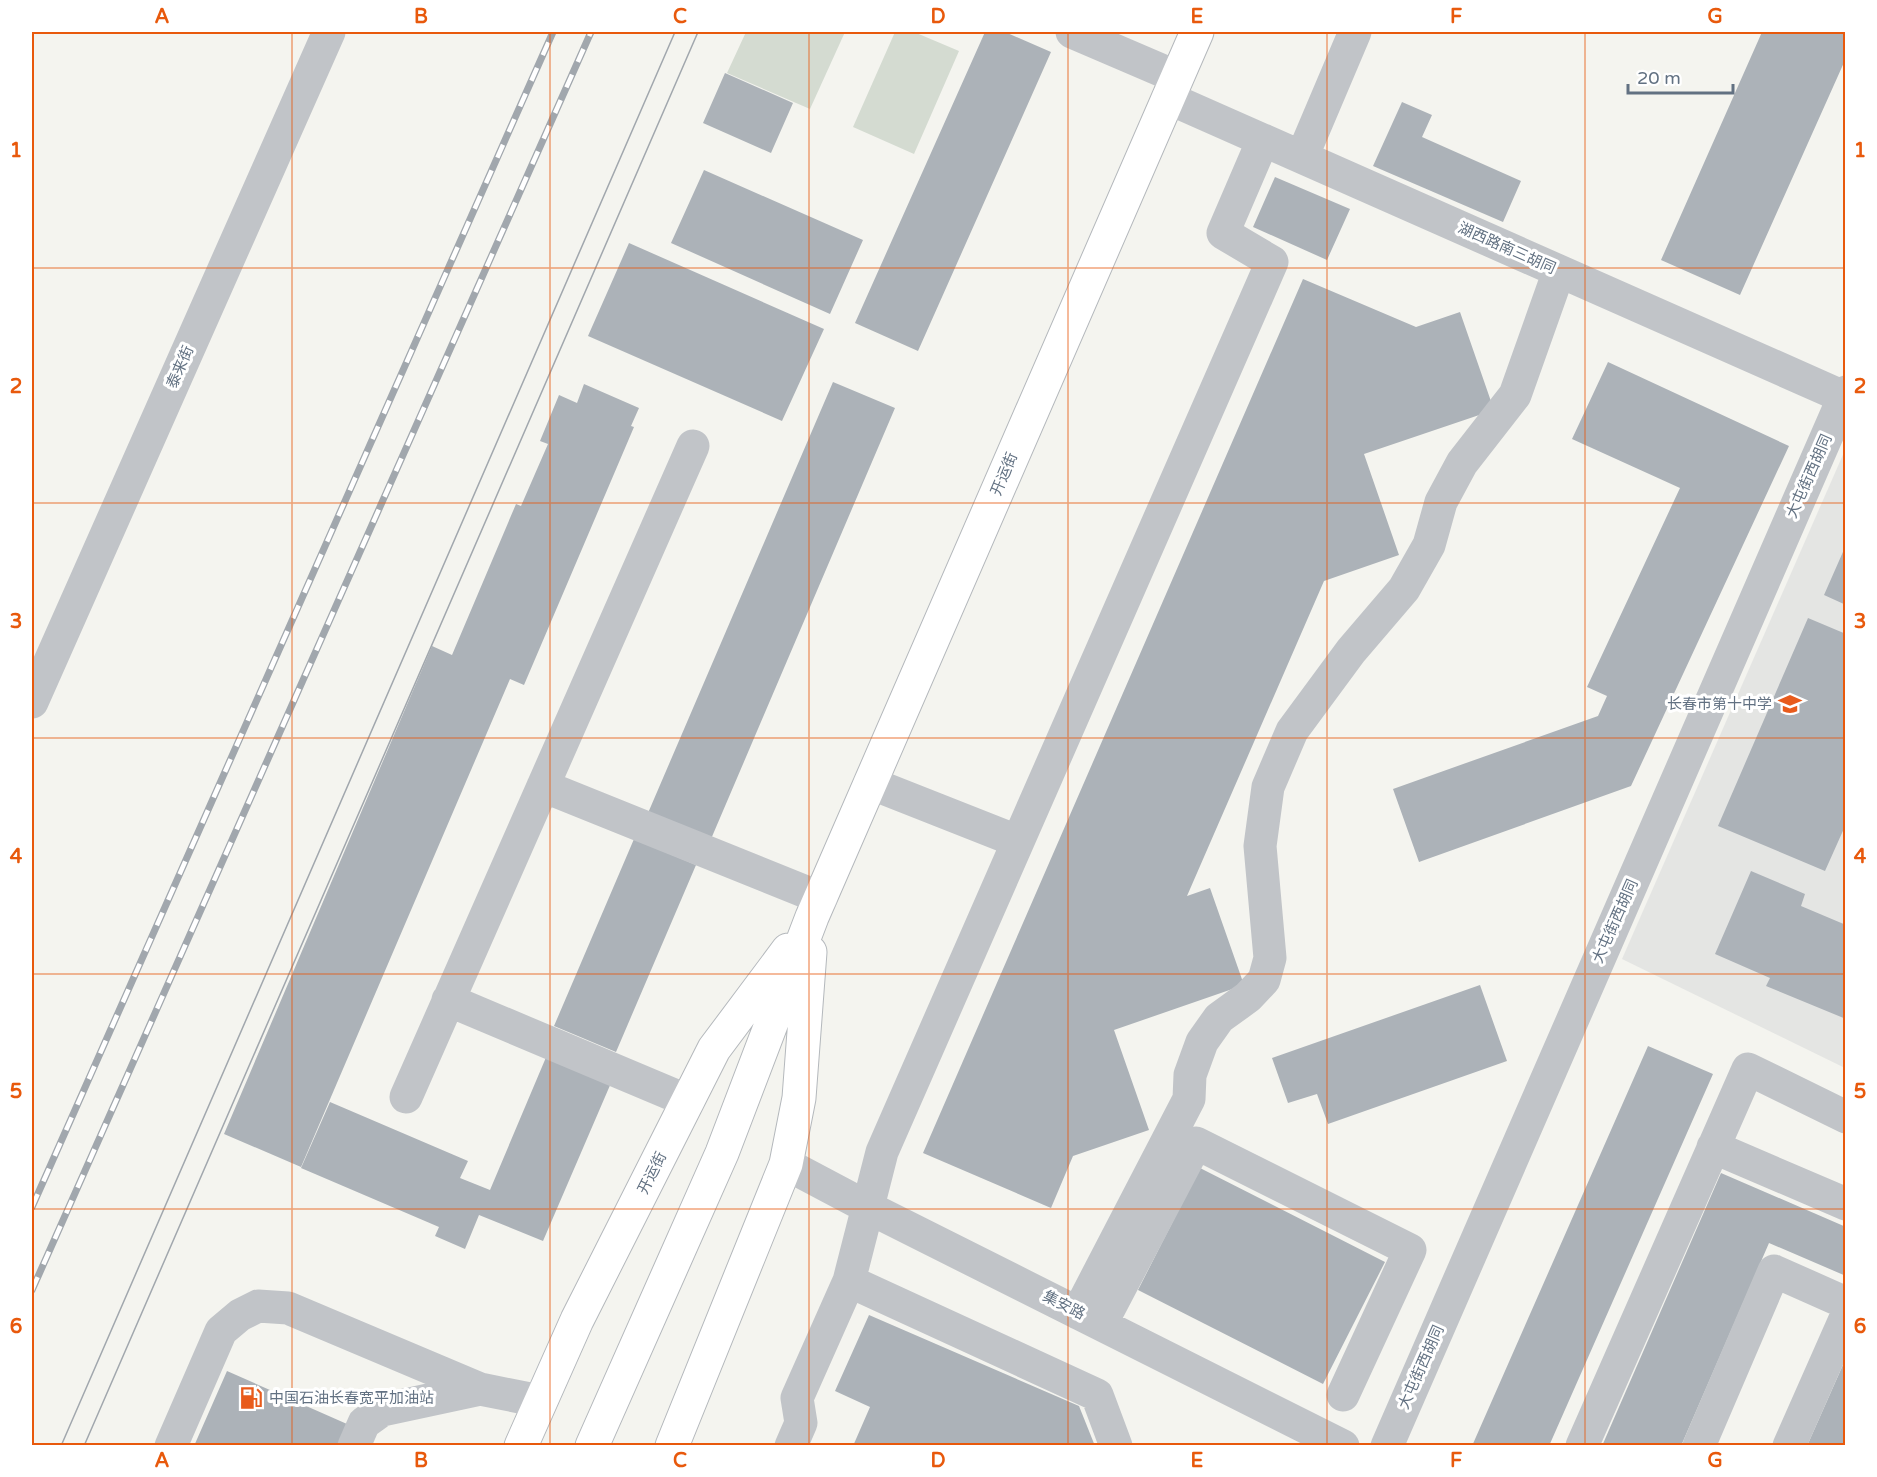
<svg xmlns="http://www.w3.org/2000/svg" width="1877" height="1477" viewBox="0 0 1877 1477" font-family="'Varela Round','Noto Sans SC',sans-serif">
	<style>
		.built { fill: #e4e5e3 }
		.green { fill: #d4dbd1 }
		.building { fill: #acb2b8 }
		.lines { fill: none; stroke-linecap: round; stroke-linejoin: round }
		.major-casing { stroke: #b4b8bc; stroke-width: 35 }
		.minor { stroke: #c1c4c8; stroke-width: 33 }
		.major { stroke: #fff; stroke-width: 33 }
		.tram { stroke: #a1a7ad; stroke-width: 1.5 }
		.rail-casing { stroke: #a1a7ad; stroke-width: 7 }
		.rail { stroke: #fff; stroke-width: 4.5; stroke-dasharray: 14; stroke-linecap: butt }
		.grid { fill: none; stroke: #e8590c; stroke-width: 1.5; stroke-opacity: 0.55 }
		.labels { text-anchor: middle; stroke-width: 6; stroke-linejoin: round; paint-order: stroke }
		.street-label { font-size: 15px; fill: #627182; stroke: #fff }
		.poi-label { font-size: 15px; fill: #627182; stroke: #fff; text-anchor: end }
		.neatline { fill: none; stroke: #e8590c; stroke-width: 2 }
		.grid-label { font-size: 20px; text-anchor: middle; font-weight: bold; fill: #e8590c }
	</style>
	<rect width="100%" height="100%" fill="#f4f4ef"/>
	<!-- built -->
	<path class="built" d="M1845 450V1068L1622 959Z"/>
	<!-- green -->
	<path class="green" d="M746 32H845L810 109 727 73Z
		M895 32H914L959 51 914 154 853 127Z"/>
	<!-- building -->
	<path class="building" d="M985 32H1005L1051 52 918 351 855 323Z
		M1762 32H1846V58L1740 295 1661 260Z
		M725 73 793 103 771 153 703 123Z
		M1402 102 1432 115 1422 137 1521 181 1503 222 1373 166Z
		M704 170 863 240 830 314 671 243Z
		M1275 177 1350 209 1327 260 1253 227Z
		M629 243 824 329 782 421 588 336Z
		M1303 279 1416 327 1460 312 1494 410 1364 454 1399 555 1324 581 1187 896 1210 888 1244 985 1114 1030 1149 1130 1073 1156 1051 1208 923 1153Z
		M1608 362 1789 446 1631 786 1419 862 1393 789 1598 716 1607 696 1587 687 1680 488 1572 439Z
		M833 382 895 408 711 839 648 813Z
		M584 384 639 408 631 426 634 427 524 685 510 679 301 1167 224 1134 432 646 452 655 516 504 521 506 548 444 540 441 559 395 577 403Z
		M1846 545V605L1824 595Z
		M1808 618 1846 634V824L1825 871 1718 826Z
		M634 839 696 865 616 1052 554 1026Z
		M1751 871 1805 894 1801 906 1846 925V1019L1766 986 1770 978 1715 954Z
		M1480 985 1507 1061 1328 1124 1317 1094 1288 1103 1272 1058Z
		M1648 1046 1713 1074 1549 1446H1472Z
		M547 1055 611 1083 543 1241 479 1215 465 1249 435 1236 439 1227 301 1168 330 1102 468 1161 460 1178 490 1190Z
		M1200 1168 1385 1262 1323 1384 1138 1290Z
		M1721 1173 1846 1227V1276L1769 1243 1681 1446H1602Z
		M869 1315 1079 1406 1095 1446H853L870 1407 835 1391Z
		M1846 1358V1446H1807Z
		M227 1371 347 1424 338 1446H194Z"/>
	<g class="lines">
		<!-- major casing -->
		<g class="major-casing">
			<path id="major" d="M521 1446 577 1320 714 1049 788 950
				M592 1446 722 1153 812 917 1197 32
				M672 1446 786 1164 799 1098 810 952"/>
		</g>
		<!-- minor -->
		<path class="minor" d="M1072 32 1177 77
			M1168 98 1846 398
			M1302 157 1355 32
			M32 702 329 32
			M870 783 1017 841
			M543 786 821 898
			M448 1000 688 1101
			M406 1097 693 446
			M1713 1147 1846 1204
			M786 1164 869 1208 1343 1446
			M849 1281 1097 1395 1116 1446
			M1078 1313 1189 1099 1190 1075 1202 1042 1219 1018 1248 997 1264 980 1270 958 1260 846 1268 787 1292 731 1351 651 1404 589 1429 545 1441 502 1462 463 1515 395 1559 271
			M1101 1324 1196 1143 1410 1250 1343 1395
			M171 1446 221 1331 240 1315 258 1306 288 1308 480 1389 540 1401
			M354 1446 364 1423 382 1410 480 1389
			M791 1446 801 1423 797 1398 849 1281 882 1152 1272 262 1223 233 1263 140
			M1387 1446 1846 392
			M1582 1446 1748 1069 1846 1117
			M1699 1446 1774 1271 1846 1303
			M1789 1446 1846 1317"/>
		<!-- major -->
		<use href="#major" class="major"/>
		<!-- tram -->
		<path class="tram" d="M61 1446 675 32
			M84 1446 698 32"/>
		<!-- rail casing -->
		<g class="rail-casing">
			<path id="rail" d="M32 1207 553 32
				M32 1290 591 32"/>
		</g>
		<!-- rail -->
		<use href="#rail" class="rail"/>
	</g>
	<!-- grid -->
	<path class="grid" d="M292 32V1446M550 32V1446M809 32V1446M1068 32V1446M1327 32V1446M1585 32V1446M32 268H1846M32 503H1846M32 738H1846M32 974H1846M32 1209H1846"/>
	<!-- icons -->
	<defs>
		<g id="school-bare" transform="scale(1.8)"><path d="M0-5L7-2L0 1L-7-2ZM-4 1L0 2.5L4 1V4Q0 6-4 4Z" fill="#e85b1c" stroke="#fff" stroke-width="2.5" paint-order="stroke"/></g>
		<g id="fuel-bare" transform="scale(1.8)"><path d="M-5.5-6h7V0h2V4h1.3V-2.5L3-4.5l.8-.8L6-3V5H2.5V1h-1V6h-7ZM-4.2-4.7v3.2H.2V-4.7Z" fill="#e85b1c" stroke="#fff" stroke-width="2.5" paint-order="stroke"/></g>
	</defs>
	<g fill-rule="evenodd">
		<use href="#school-bare" x="1790" y="704"/>
		<use href="#fuel-bare" x="251" y="1398"/>
	</g>
	<g class="labels">
		<!-- street labels -->
		<g class="street-label">
			<text transform="translate(1507 248) rotate(24)" y="5">湖西路南三胡同</text>
			<text transform="translate(180 367) rotate(-66)" y="5">泰来街</text>
			<text transform="translate(1004 474) rotate(-67)" y="5">开运街</text>
			<text transform="translate(1809 476) rotate(-66)" y="5">大屯街西胡同</text>
			<text transform="translate(1615 921) rotate(-66)" y="5">大屯街西胡同</text>
			<text transform="translate(652 1173) rotate(-63)" y="5">开运街</text>
			<text transform="translate(1064 1305) rotate(27)" y="5">集安路</text>
			<text transform="translate(1421 1367) rotate(-66)" y="5">大屯街西胡同</text>
		</g>
		<!-- poi labels -->
		<g class="poi-label">
			<text x="1772" y="709">长春市第十中学</text>
			<text x="269" y="1403" text-anchor="start">中国石油长春宽平加油站</text>
		</g>
	</g>
	<!-- border -->
	<rect width="1877" height="1477" fill="none" stroke="#ffffff" stroke-width="66"/>
	<!-- scale -->
	<path d="M1628 84v9h105v-9" fill="none" stroke="#627182" stroke-width="3"/>
	<text x="1637" y="84" font-size="18" fill="#627182" stroke="#ffffff" stroke-width="4.5" paint-order="stroke">20 m</text>
	<rect x="33" y="33" width="1811" height="1411" class="neatline"/>
	<g class="grid-label">
		<text x="162" y="23">A</text>
		<text x="421" y="23">B</text>
		<text x="680" y="23">C</text>
		<text x="938" y="23">D</text>
		<text x="1197" y="23">E</text>
		<text x="1456" y="23">F</text>
		<text x="1715" y="23">G</text>
		<text x="16" y="157">1</text>
		<text x="1860" y="157">1</text>
		<text x="16" y="393">2</text>
		<text x="1860" y="393">2</text>
		<text x="16" y="628">3</text>
		<text x="1860" y="628">3</text>
		<text x="16" y="863">4</text>
		<text x="1860" y="863">4</text>
		<text x="16" y="1098">5</text>
		<text x="1860" y="1098">5</text>
		<text x="16" y="1333">6</text>
		<text x="1860" y="1333">6</text>
		<text x="162" y="1467">A</text>
		<text x="421" y="1467">B</text>
		<text x="680" y="1467">C</text>
		<text x="938" y="1467">D</text>
		<text x="1197" y="1467">E</text>
		<text x="1456" y="1467">F</text>
		<text x="1715" y="1467">G</text>
	</g>
</svg>
